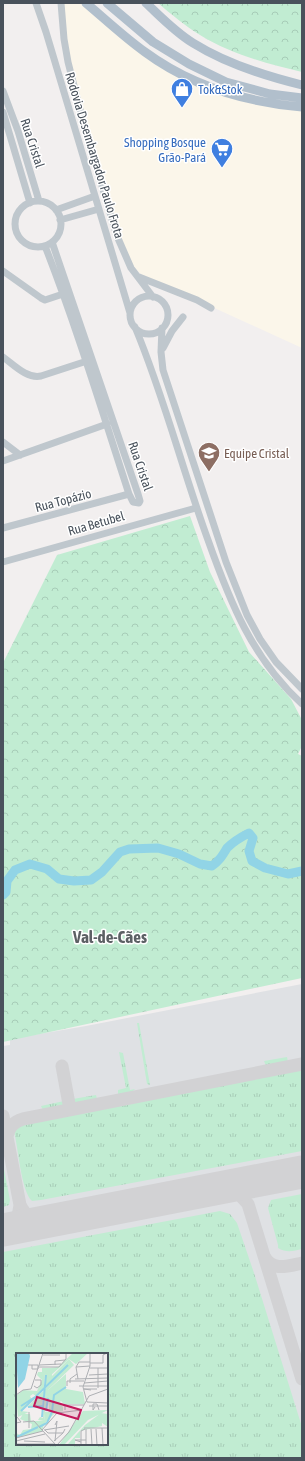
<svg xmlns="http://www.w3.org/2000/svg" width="305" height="1461" viewBox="0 0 305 1461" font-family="'Asap Condensed',sans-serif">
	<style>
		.commercial { fill: #fbf6ea }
		.airport { fill: #dfe1e4; fill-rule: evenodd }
		.grass { fill: url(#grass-tufts); fill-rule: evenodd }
		.forest { fill: url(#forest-crowns) }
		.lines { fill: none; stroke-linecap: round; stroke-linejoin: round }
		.river { stroke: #91d4e6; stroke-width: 9 }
		.taxiway { stroke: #d2d2d4; stroke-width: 13 }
		.runway { stroke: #d2d2d4; stroke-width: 33 }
		.minor { stroke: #bfc7cd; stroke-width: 7 }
		.major { stroke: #b1bfcc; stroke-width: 9 }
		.labels { text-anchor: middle; stroke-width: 3; stroke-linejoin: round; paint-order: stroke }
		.shop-label { font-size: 13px; fill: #366cbe; stroke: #fff; text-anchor: start }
		.street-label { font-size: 13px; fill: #49525c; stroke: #fff }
		.education-label { font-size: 13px; fill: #785e54; stroke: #fff; text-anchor: start }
		.district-label { font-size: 17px; font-weight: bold; fill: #5c6064; stroke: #fff }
		.inset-river { fill: none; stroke: #91d4e6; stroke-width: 2 }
		.inset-road { fill: none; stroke: #aeb0b4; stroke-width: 1 }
		.view { fill: #c2185b; fill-opacity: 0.15; stroke: #c2185b; stroke-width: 2 }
		.inset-edge { fill: none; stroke: #49525c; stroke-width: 2 }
	</style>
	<defs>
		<pattern id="grass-tufts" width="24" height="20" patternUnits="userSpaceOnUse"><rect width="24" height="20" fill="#c1ecd2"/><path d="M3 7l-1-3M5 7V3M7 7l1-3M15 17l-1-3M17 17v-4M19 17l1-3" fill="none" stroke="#a7ccb7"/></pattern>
		<pattern id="forest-crowns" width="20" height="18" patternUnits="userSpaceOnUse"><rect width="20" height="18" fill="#c1ecd2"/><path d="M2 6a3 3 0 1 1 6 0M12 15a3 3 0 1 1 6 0" fill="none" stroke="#a7ccb7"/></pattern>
	</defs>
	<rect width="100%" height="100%" fill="#f2efef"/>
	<!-- commercial -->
	<path class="commercial" d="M61 3H84L192 80 302 107V348L142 275 127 260 66 62Z"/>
	<!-- airport -->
	<path class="airport" d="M302 984V1458H3V1046L10 1045V1039L86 1026ZM17 1354H107V1444H17Z"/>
	<!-- grass -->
	<path class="grass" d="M137 1023H139L150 1085 147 1084Z
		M119 1052 123 1053 130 1090 135 1089 132 1092 118 1095V1090L126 1088Z
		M287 1057 288 1062 266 1066 264 1061Z
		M302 1069V1151L41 1200 32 1201C21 1191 18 1146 14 1131L19 1125Z
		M96 1095 97 1099 75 1104 73 1099Z
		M64 1101V1106L43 1110 41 1106Z
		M3 1164 10 1200 9 1205 3 1207Z
		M302 1194V1249C294 1251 286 1253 278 1248V1245L268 1208 271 1200Z
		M220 1211 230 1214 237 1223 254 1273 302 1427V1458H3V1252ZM17 1354H107V1444H17Z"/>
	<!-- forest -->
	<path class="forest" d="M158 3H302V72C267 64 231 54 200 35 185 26 171 14 158 3Z
		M190 516 210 572 249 652 291 699 302 720V746L298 754 302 756V978L3 1042V663L57 555Z"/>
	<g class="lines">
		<!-- river -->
		<path class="river" d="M3 895 6 892 7 881 15 870 30 864 47 869 59 879 74 881 91 880 102 872 120 852 129 849 158 848 179 854 200 864 212 866C220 860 222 856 227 848 233 842 241 837 249 833L253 838 249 851 252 861 265 868 288 874 302 871"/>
		<!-- taxiway -->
		<path class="taxiway" d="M62 1066 69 1104V1107L65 1111
			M3 1116 20 1205C26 1217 32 1220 45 1221
			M7 1137C9 1127 13 1122 23 1119L302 1064
			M223 1187 238 1193 248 1204 302 1379
			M6 1230C15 1223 19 1216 20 1205
			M264 1256C272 1272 288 1266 302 1263"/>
		<!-- runway -->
		<path class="runway" d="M3 1230 302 1172"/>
		<!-- minor -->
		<path class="minor" d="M36 3 46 32 130 313
			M61 3 64 39 68 62 85 129 117 236 131 268 153 297
			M3 91 18 131 39 201
			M3 112 30 203
			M15 224a23 23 0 1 1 46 0a23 23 0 1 1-46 0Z
			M56 210 95 196
			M60 220 99 209
			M45 246C77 328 102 411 129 494L133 502 139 503 140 501 138 494 52 242
			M3 271 41 298 45 300 63 294
			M139 277 197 300 211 308
			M130 315a19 19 0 1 1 38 0a19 19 0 1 1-38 0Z
			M135 327C164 396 182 469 208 540 230 602 252 658 302 704
			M162 328 161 352 163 370 226 562 247 615 260 639 276 662 302 689
			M163 348 172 331 183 317
			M3 357C14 365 27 379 41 376L87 361
			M3 442 20 455
			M3 461 107 424
			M3 528 129 494
			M3 562 196 508"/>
		<!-- major -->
		<path class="major" d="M86 3C105 19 124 37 145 52 191 86 246 102 302 107
			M107 3 153 42 189 64 226 82 270 94 302 98
			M146 3C161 17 175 32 193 43 225 63 265 76 302 85"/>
	</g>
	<!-- icons -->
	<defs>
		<g id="shop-pin" transform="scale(1.15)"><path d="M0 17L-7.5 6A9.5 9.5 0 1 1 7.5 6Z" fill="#3f7fe0" stroke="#fff"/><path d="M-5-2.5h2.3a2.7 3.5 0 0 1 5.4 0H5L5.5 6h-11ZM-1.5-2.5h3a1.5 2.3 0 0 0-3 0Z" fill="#fff"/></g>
		<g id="supermarket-pin" transform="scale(1.15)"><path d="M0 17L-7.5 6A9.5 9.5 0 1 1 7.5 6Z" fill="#3f7fe0" stroke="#fff"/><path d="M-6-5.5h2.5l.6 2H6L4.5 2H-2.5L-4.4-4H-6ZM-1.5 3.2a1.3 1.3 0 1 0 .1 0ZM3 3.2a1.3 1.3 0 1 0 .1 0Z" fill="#fff"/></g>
		<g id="school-pin" transform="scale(1.15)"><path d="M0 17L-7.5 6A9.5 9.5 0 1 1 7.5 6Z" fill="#8d6e63" stroke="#fff"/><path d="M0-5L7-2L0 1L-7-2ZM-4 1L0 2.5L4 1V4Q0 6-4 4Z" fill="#fff"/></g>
	</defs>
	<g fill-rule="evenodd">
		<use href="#shop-pin" x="182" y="89"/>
		<use href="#supermarket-pin" x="222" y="149"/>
		<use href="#school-pin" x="209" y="453"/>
	</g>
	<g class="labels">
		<!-- shop labels -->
		<g class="shop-label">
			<text x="198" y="94">Tok&amp;Stok</text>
			<text x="206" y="147" text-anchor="end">Shopping Bosque<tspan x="206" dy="15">Grão-Pará</tspan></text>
		</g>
		<!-- street labels -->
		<g class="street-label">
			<text transform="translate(33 143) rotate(72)" y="5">Rua Cristal</text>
			<text transform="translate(95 155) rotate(73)" y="5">Rodovia Desembargador Paulo Frota</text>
			<text transform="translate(141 466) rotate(71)" y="5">Rua Cristal</text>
			<text transform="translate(63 500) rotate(-15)" y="5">Rua Topázio</text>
			<text transform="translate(96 523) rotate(-16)" y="5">Rua Betubel</text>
		</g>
		<!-- education labels -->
		<g class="education-label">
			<text x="224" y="458">Equipe Cristal</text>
		</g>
		<!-- district labels -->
		<g class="district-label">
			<text x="110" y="943">Val-de-Cães</text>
		</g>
	</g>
	<!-- overview -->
	<g transform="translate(16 1353)">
		<rect width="92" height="92" fill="#f2efef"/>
		<path d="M53 6 58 12 32 37 34 45 30 51 33 52H30L28 68 22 67 24 64 27 65 29 36 53 11 30 33 29 21 28 35 20 43 17 41 14 43 16 47 5 58 13 59 2 64 0 43 7 37 21 38 26 27 21 22 22 19H26V15H35L36 23ZM28 38 26 53 11 54 26 39Z" fill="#c1ecd2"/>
		<path d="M57 0H72L60 11 53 6 34 23V15L42 14ZM50 21V36L67 39 69 51H48L45 48 43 50 47 54V58L39 60 28 71 26 78 0 85V80L4 82 7 77 15 76 16 71 4 66 7 61H14L15 68H28L29 59H33L32 37ZM92 57 72 67 48 92H43L67 58ZM85 60 92 61V74L86 70V73L64 78V85H59V91H52L69 72Z" fill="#c1ecd2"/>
		<path d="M0 0H13L14 3 9 26 2 35Z" fill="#91d4e6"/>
		<path class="inset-river" d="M5 53 19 44M12 54 27 53M5 58 52 12M30 58 32 45M36 59 38 42 50 34M26 64 30 22M23 74 31 70 36 59M1 84 22 74"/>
		<path class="inset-road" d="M27 2H44M74 10H87V2L91 0M12 12H22V16H16V12M23 12 45 11M39 12V8L49 7M23 14H43L50 6V0M60 14 62 26M60 14 63 9H74M60 14 74 13M74 15H92M73 22 92 21M59 26 92 25M54 30V26L61 21M68 30 92 28M18 33 21 35 25 32V27H19M51 33V28H68M63 33H92M82 35V15M75 37 68 36H81M0 42 7 37 15 36 27 0M71 49 92 50M71 49 67 34 74 13V0M73 53H92M79 54 77 57V51H81L83 57M49 57V52H68M0 66 1 64 5 69 0 70M7 69 18 68 26 77M39 72 41 68 39 88M13 75V59M68 75H86M75 76 76 92M80 76 81 92M26 77 41 60 66 57M26 77 40 92M28 77 53 73M29 77 32 80H47L49 76M0 85 27 78M0 88 29 81M8 88 29 89M38 88 47 80M65 89 59 87H70M0 91H39M41 92 53 79 73 43 92 36M65 92V78L69 76M70 92V76M87 92 86 75H92"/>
		<path class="view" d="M21 44 65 57 62 66 18 53Z"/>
		<rect width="92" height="92" class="inset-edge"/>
	</g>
	<!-- border -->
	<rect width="305" height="1461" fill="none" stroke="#49525c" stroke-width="8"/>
</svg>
